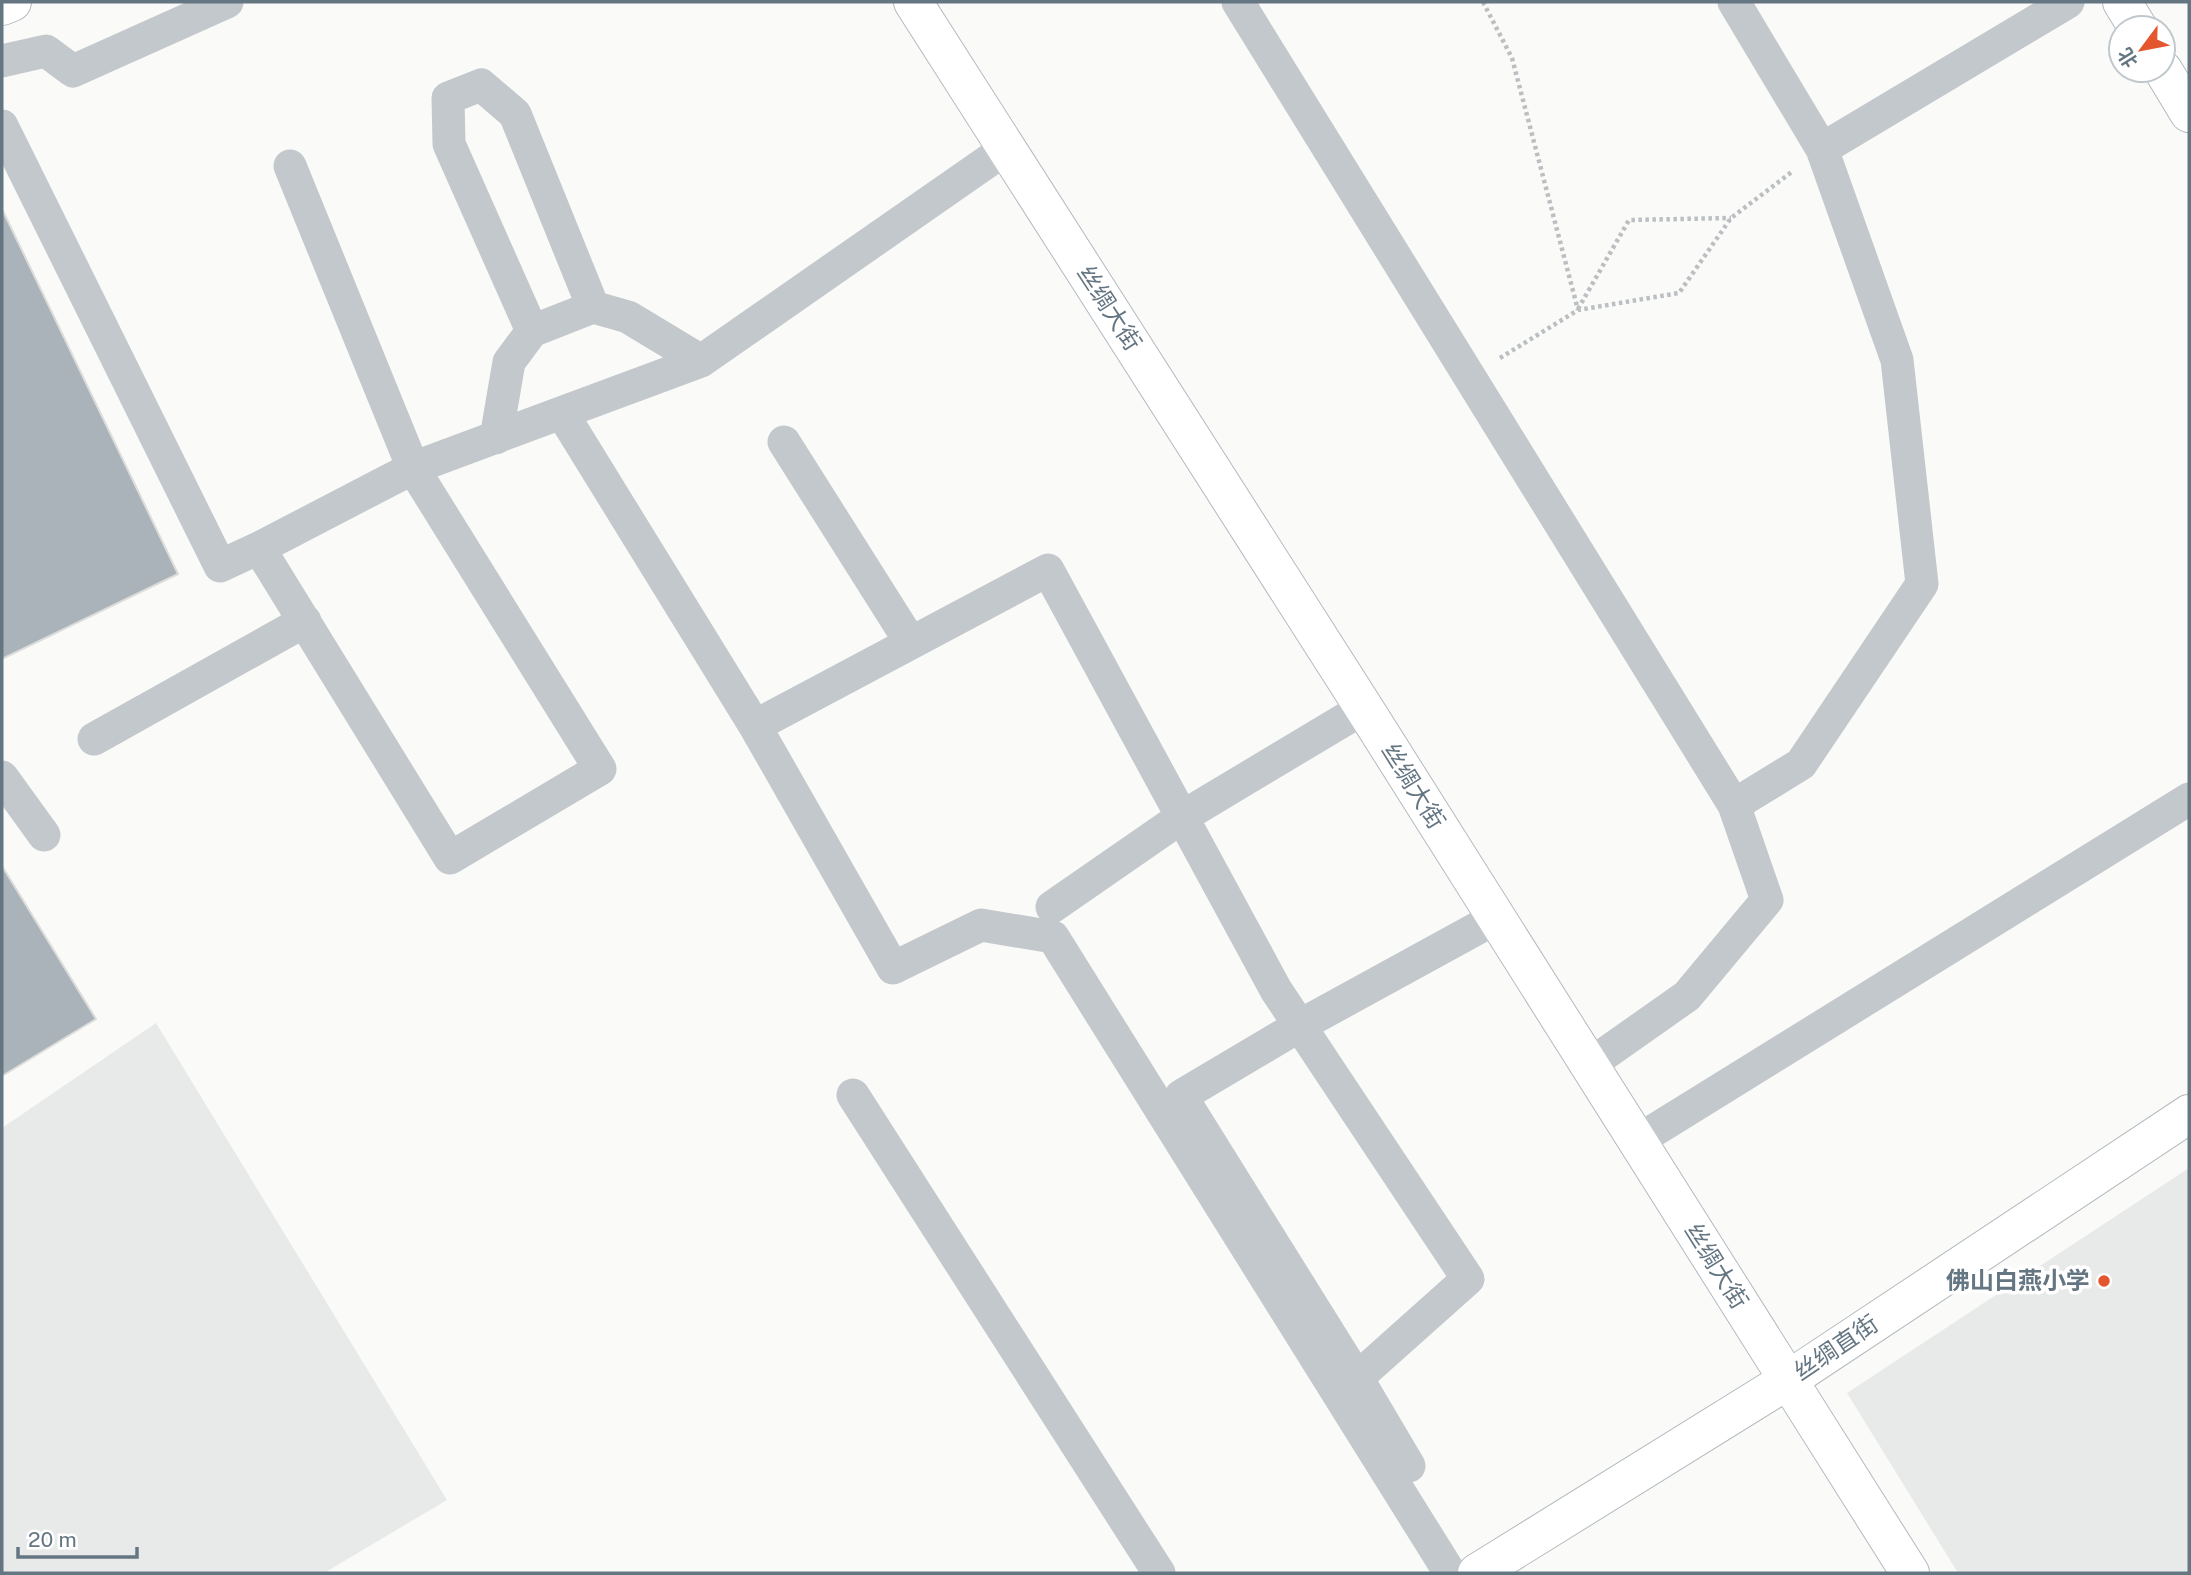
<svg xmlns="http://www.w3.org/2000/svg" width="2191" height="1575" viewBox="0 0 2191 1575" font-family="'Public Sans','Noto Sans SC',sans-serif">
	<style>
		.built { fill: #e8e9e9 }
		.building { fill: #aab3b9; stroke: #dcdcda; stroke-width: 2 }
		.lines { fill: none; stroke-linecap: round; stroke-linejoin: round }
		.secondary-casing { stroke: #b3babf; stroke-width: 40 }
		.path { stroke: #bbbfc2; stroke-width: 4.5; stroke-dasharray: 3.5 3.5; stroke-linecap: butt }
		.street { stroke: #c3c8cc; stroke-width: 33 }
		.secondary { stroke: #fff; stroke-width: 38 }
		.poi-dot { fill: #e4572e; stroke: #fff; stroke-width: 2.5 }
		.labels { text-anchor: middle; stroke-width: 7; stroke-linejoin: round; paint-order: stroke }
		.street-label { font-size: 24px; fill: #657683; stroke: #fff }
		.poi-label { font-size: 24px; font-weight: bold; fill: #657683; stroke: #fff; text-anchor: end }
	</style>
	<rect width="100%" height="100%" fill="#fafaf8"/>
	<!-- built -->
	<path class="built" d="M156 1023 447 1500 324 1573H2V1128Z
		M2189 1168V1573H1958L1847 1393Z"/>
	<!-- building -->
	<path class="building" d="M2 209 178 574 2 659Z
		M2 866 96 1019 2 1076Z"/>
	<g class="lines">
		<!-- secondary casing -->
		<g class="secondary-casing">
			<path id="secondary" d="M913 2 1364 708 1910 1573
				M2122 2 2138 28
				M2 6 12 2
				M2163 70 2189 113
				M1477 1573 1788 1380 2189 1114"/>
		</g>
		<!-- path -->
		<path class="path" d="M1483 2 1512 58 1578 310
			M1578 309 1629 220 1731 218
			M1500 358 1578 310 1679 293 1731 218 1793 171"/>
		<!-- street -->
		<path class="street" d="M1238 2 1734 805
			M1734 2 1822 149
			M2 61 46 51 73 71 227 2
			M2 126 220 566 259 548 413 468 701 361 1007 148
			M532 331 449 144 448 98 481 85 515 114 593 307
			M562 413 755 726 893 968 981 925 1053 937 1450 1573
			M496 438 509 362 532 331 593 307 628 317 701 361
			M784 442 911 643
			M259 548 450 858 600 769 413 468 290 166
			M755 726 1048 570 1276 990 1468 1279 1357 1378
			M94 739 305 621
			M2 777 44 835
			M1052 907 1182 817 1364 708
			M1589 1065 1687 996 1767 900 1734 805 1801 764 1922 584 1897 360 1822 149 2068 2
			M853 1095 1159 1573
			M1637 1141 2189 799
			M1409 1466 1357 1378 1181 1096 1299 1026 1496 918"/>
		<!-- secondary -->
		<use href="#secondary" class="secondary"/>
	</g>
	<!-- markers -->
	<circle class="poi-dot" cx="2104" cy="1281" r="7"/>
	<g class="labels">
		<!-- street labels -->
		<g class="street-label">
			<text transform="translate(1109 308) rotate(57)" y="8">丝绸大街</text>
			<text transform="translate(1413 786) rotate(58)" y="8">丝绸大街</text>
			<text transform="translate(1716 1266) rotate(58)" y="8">丝绸大街</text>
			<text transform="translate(1836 1348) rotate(-34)" y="8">丝绸直街</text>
		</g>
		<!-- poi labels -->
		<g class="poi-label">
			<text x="2090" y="1289">佛山白燕小学</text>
		</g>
	</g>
	<!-- border -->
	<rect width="2191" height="1575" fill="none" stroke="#657683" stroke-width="7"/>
	<!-- north arrow -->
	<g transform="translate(2142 49) rotate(238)"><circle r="33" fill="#ffffff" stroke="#c1c8cd" stroke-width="2"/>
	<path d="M0-5L12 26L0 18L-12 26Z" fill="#e4572e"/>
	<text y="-10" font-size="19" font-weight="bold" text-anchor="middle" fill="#657683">北</text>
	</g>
	<!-- scale -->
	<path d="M18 1547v10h119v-10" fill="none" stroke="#657683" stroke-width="3.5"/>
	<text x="28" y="1547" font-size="21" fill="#657683" stroke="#ffffff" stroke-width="5" paint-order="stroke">20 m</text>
</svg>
